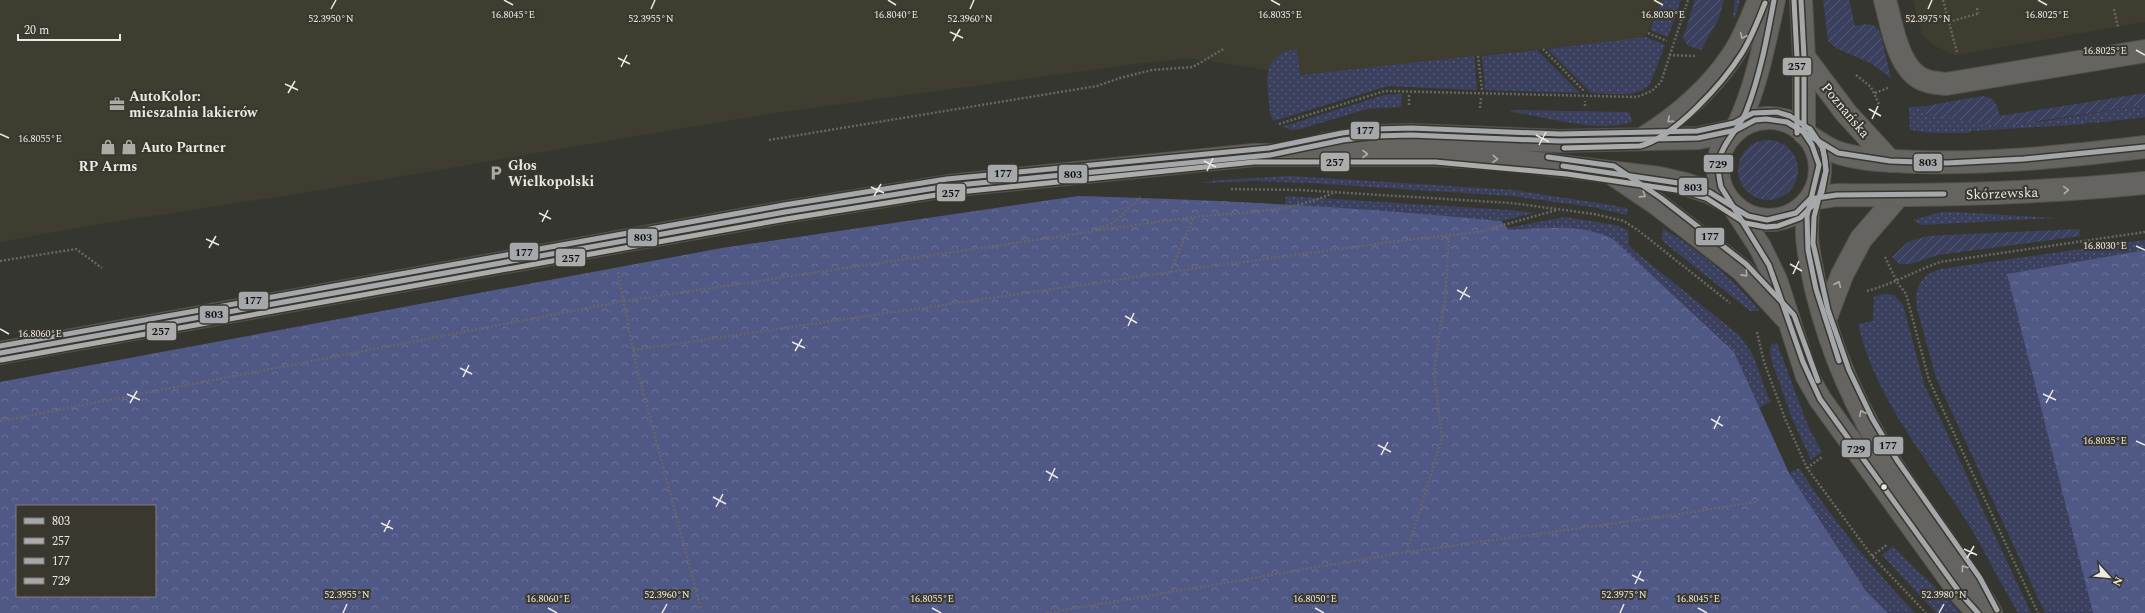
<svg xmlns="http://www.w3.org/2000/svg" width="2145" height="613" viewBox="0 0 2145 613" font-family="Spectral,serif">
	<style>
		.built { fill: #3f3d2f }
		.grass { fill: url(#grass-dots) }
		.forest { fill: url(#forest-crowns); fill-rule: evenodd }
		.garden { fill: url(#garden-furrows) }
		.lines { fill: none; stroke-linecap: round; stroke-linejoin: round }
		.minor-casing { stroke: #53524e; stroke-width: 24 }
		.path { stroke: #666663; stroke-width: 2.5; stroke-dasharray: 2 2; stroke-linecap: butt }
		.minor { stroke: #656461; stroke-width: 22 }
		.bus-1-casing { stroke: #39372e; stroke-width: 8 }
		.bus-2-casing { stroke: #39372e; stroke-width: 8 }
		.bus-3-casing { stroke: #39372e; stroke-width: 8 }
		.bus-4-casing { stroke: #39372e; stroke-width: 8 }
		.bus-1 { stroke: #a4a8ab; stroke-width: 5 }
		.bus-2 { stroke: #acacac; stroke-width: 5 }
		.bus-3 { stroke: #a4a8ab; stroke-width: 5 }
		.bus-4 { stroke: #a4a8ab; stroke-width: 5 }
		.oneway { stroke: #aeada9 }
		.ticks { fill: none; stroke: #eae9e4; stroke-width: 1.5 }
		.bus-dot { fill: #eae9e4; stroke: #39372e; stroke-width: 1.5 }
		.labels { text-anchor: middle; stroke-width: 4; stroke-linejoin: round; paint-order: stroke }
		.poi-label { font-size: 14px; font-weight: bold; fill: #eae9e4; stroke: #39372e; text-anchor: start }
		.street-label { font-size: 14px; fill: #eae9e4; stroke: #39372e }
		.ticks-label { font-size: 10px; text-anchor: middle; fill: #eae9e4; stroke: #39372e; stroke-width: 4; stroke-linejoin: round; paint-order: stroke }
		.line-badge { stroke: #39372e; stroke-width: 1.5 }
		.pale-badge-label { font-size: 11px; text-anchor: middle; font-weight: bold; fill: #111 }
	</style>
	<defs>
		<pattern id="grass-dots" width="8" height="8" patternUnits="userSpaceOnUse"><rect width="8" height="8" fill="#3a405d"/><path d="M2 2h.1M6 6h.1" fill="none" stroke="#575c74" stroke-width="1.8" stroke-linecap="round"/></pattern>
		<pattern id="forest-crowns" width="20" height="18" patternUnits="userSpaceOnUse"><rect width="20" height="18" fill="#505986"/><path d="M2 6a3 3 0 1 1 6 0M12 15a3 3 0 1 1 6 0" fill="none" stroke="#697197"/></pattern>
		<pattern id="garden-furrows" width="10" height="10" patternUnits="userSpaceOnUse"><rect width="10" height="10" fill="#3a405d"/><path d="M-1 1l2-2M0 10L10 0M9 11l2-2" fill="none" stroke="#575c74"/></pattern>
	</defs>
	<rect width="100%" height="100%" fill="#363631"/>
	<!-- built -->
	<path class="built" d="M0 0H1662L1645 38 1299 75 1191 58 1135 64 761 115 302 193 94 225 0 242Z
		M1913 0H2145V22L1955 55 1935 46 1922 35Z"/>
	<!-- grass -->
	<path class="grass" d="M1662 0H1681L1668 37 1650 30Z
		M1735 0H1740L1735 18 1733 17Z
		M1646 37 1665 45 1650 84C1637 99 1609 93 1591 93L1547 49Z
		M1297 49 1300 75 1474 56 1477 90 1388 86 1273 121C1269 112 1269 103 1268 94 1265 69 1269 53 1297 49Z
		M1537 50 1580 93 1485 90 1482 56Z
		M1402 94 1401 107 1367 109 1300 129 1293 130 1282 127 1384 95Z
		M2145 105V117L2094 123 2088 122 2086 124 1971 131 1969 133H1933L1910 130 1909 107 1926 106V113L2040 122Z
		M1511 110 1627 112 1630 114 1632 122C1593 133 1551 117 1511 112Z
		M1290 176 1513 190 1612 205 1628 209 1627 215 1593 207 1512 196 1309 183 1254 181 1203 183 1217 180Z
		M1286 196 1510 210 1534 213 1501 221 1285 205Z
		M1942 212H1955L2054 218 1922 225 1913 220Z
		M1565 217 1615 225 1628 230 1629 245 1632 249 1740 336 1753 355 1770 402 1759 408 1734 352 1507 228Z
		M1663 228C1694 247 1738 281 1759 311H1750L1665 243 1662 239Z
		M2145 240V250L2007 274 2093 613H2045L1936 378 1917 308C1913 290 1921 274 1940 269Z
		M1883 294 1894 295 1903 305 1924 384 2031 613H2018C1997 577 1979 539 1956 505 1918 447 1874 393 1858 324L1873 321 1874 297Z
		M1777 343 1808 426 1822 452 1811 460 1792 418 1771 359 1770 348 1772 344Z
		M1799 468C1833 521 1872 567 1915 613H1888L1866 591 1789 473Z
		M1893 546C1914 570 1940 588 1960 613H1936L1882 555Z"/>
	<!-- forest -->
	<path class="forest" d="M1078 196C1219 200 1361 207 1501 221L1509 230C1544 228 1581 223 1613 239L1734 352 1789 473 1866 591 1888 613H0V382L722 248ZM17 506H155V596H17Z
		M2145 250V613H2093L2007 274Z"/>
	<!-- garden -->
	<path class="garden" d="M1695 0H1724L1719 18 1701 50 1688 46 1683 38Z
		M1823 0H1849L1855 26C1865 24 1873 22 1880 32L1891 78 1872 64 1836 48 1828 41Z
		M2145 93V105L1999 127 1925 114 1926 106 1982 96C1995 97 1997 105 2000 116Z
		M1738 170a30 30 0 1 1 60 0a30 30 0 1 1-60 0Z
		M2079 229 2080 236 1938 255 1910 264H1899L1892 257 1908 242 1927 236Z"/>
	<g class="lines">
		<!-- minor casing -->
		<g class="minor-casing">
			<path id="minor" d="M1801 0 1804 57V133
				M1885 0C1892 25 1898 73 1927 81 1933 83 1940 83 1946 84L2145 51
				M1804 57 1846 113 1890 161
				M1718 169a51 51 0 1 1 102 0a51 51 0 1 1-102 0Z
				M1736 130C1756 89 1764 45 1774 0
				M1804 133C1815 140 1826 149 1839 153 1865 161 1893 161 1920 162 1995 164 2071 156 2145 147
				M1642 139C1676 118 1710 89 1732 56 1744 39 1751 19 1759 0
				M1324 144 1376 136 1411 135 1560 141 1698 138 1736 130
				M1614 175 1657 204 1742 270 1785 317
				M1810 199C1803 235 1809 254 1816 289 1831 351 1857 411 1892 465 1924 515 1962 561 1991 613
				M1810 199 1837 195C1940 196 2043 193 2145 183
				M1825 320 1842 275 1861 239 1899 195
				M0 353 785 212 948 186 1254 155H1435L1512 160 1659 178 1685 184 1709 192 1732 204 1760 247 1776 280 1807 376 1820 399 1960 593 1978 613"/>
		</g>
		<!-- path -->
		<path class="path" d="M1943 0 1957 52
			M1977 8 1978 13
			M2114 9 2118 27
			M1949 22 1980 13
			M1648 33 1667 41
			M1543 49 1585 92
			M1669 55 1695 56
			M1478 56 1482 90
			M1856 75 1871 87 1879 104
			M1875 93 1888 88
			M1409 105V95
			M1585 106V101
			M1480 108 1481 98
			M1279 124 1385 91 1637 97 1652 91 1661 82 1688 0
			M769 140 1097 86 1120 78 1152 70 1193 67 1225 48
			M1231 189 1299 190 1511 203 1594 214 1624 221 1639 231 1730 303
			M1099 230C1131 226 1162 221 1194 217 1241 212 1289 213 1333 193
			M1885 257 1897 282 1906 294 1929 380 2038 613
			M0 261 76 249 102 268
			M618 272 636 365 702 613
			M1170 272 1194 217
			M1867 291C1893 284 1915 271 1940 262L2145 232
			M1757 332 1764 362 1786 421 1807 468 1872 556 1926 613
			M633 350 1170 272 1398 241 1478 232 1557 210
			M0 421 624 301 1095 231 1116 221 1140 197
			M1807 468 1822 457
			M1407 552 1442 438 1434 371 1445 298 1449 235
			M1872 556 1888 544
			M1046 613 1407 552 1667 516 1756 502"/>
		<!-- minor -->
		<use href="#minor" class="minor"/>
		<!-- bus-1 casing -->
		<g class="bus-1-casing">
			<path id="bus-1" d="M1563 166 1685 184 1709 192 1748 216 1767 220 1796 213 1810 199
				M1810 199 1837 195 1944 194
				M0 353 785 212 948 186 1270 155 1343 140 1376 136 1411 135 1560 141 1698 138 1736 130 1755 120 1766 119 1787 122 1838 153 1890 161 1947 163 2024 159 2145 147"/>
		</g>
		<!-- bus-2 casing -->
		<g class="bus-2-casing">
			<path id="bus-2" d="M1794 0 1797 57V133
				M1564 148 1640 146C1675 137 1723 83 1742 53 1752 37 1758 20 1765 3
				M1 360 786 219 949 193 1254 162H1435L1567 174 1683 191 1706 198 1745 223 1766 227 1778 226 1800 218 1815 203 1822 192 1826 171 1825 159 1822 147 1810 129"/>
		</g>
		<!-- bus-3 casing -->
		<g class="bus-3-casing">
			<path id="bus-3" d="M1548 157 1614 166 1661 198 1746 264 1794 315 1818 381
				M0 346 784 205 947 179 1269 148 1342 133 1375 129 1411 128 1560 134 1697 131 1734 123 1753 113 1777 112 1790 116 1808 128 1823 148 1826 170 1814 217 1813 243 1828 310 1849 370 1872 418 1897 460 1980 578 1997 610"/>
		</g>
		<!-- bus-4 casing -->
		<g class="bus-4-casing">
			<path id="bus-4" d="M1774 0C1767 38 1760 76 1746 112 1739 129 1723 142 1719 160 1717 169 1719 178 1721 187L1769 265 1803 362 1820 399 1960 593 1978 613
				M1801 0 1804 57V133
				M1804 133 1812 145 1819 165 1807 216 1808 250 1816 289 1839 361"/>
		</g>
		<!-- bus-1 -->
		<use href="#bus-1" class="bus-1"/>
		<!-- bus-2 -->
		<use href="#bus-2" class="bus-2"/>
		<!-- bus-3 -->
		<use href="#bus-3" class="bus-3"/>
		<!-- bus-4 -->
		<use href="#bus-4" class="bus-4"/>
	</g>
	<!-- one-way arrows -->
	<defs><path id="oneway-chevron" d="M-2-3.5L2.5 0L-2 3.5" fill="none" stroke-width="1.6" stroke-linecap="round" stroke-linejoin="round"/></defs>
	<g class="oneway">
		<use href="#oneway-chevron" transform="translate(1743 36) rotate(116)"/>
		<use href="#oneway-chevron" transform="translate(1670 120) rotate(139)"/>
		<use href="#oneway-chevron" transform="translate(1365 154)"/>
		<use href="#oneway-chevron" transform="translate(1495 159) rotate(4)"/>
		<use href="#oneway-chevron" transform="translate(2066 190) rotate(-3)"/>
		<use href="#oneway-chevron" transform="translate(1643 195) rotate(33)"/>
		<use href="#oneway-chevron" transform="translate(1745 274) rotate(48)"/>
		<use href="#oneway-chevron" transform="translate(1838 284) rotate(-67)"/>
		<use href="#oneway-chevron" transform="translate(1862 413) rotate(-115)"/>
		<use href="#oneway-chevron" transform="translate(1964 568) rotate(-125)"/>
	</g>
	<!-- ticks -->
	<path class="ticks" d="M504 0 513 5M888 0 896 5M1271 0 1280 5M1654 0 1663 5M2038 0 2047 5M331 9 336 0M651 9 655 0M970 9 974 0M1928 9 1932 0M950 32 963 38M953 41 960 29M2136 50 2145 55M618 58 630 64M621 67 627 55M285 84 298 90M288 93 295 81M1869 109 1881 116M1872 119 1878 106M0 134 9 138M1536 135 1549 142M1539 145 1546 132M1204 161 1216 167M1207 171 1213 158M871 187 884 193M874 196 881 184M539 213 551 219M542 222 548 210M206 239 219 245M2136 246 2145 250M209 248 216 236M1790 264 1802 271M1793 274 1799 261M1457 290 1470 297M1460 300 1467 287M1125 316 1137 323M1128 326 1134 313M0 329 9 334M792 342 805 348M795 351 802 339M460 368 472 374M463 377 469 365M127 394 140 400M2043 394 2056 400M130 403 137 391M2046 403 2053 390M1711 419 1723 426M1714 429 1720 416M2136 441 2145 445M1378 445 1391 452M1381 455 1388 442M1046 471 1058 478M1049 481 1055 468M713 497 726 504M716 507 723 494M381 523 393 529M384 532 390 520M1964 549 1977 555M1967 558 1974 546M1632 575 1644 581M1635 584 1641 571M548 608 557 613M932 608 941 613M1315 608 1324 613M1698 608 1707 613M343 613 347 604M662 613 667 604M1620 613 1624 604M1939 613 1944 604"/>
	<!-- icons -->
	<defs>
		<g id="office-bare" transform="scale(1.2)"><path d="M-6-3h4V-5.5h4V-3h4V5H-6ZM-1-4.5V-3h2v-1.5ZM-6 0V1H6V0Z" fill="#abaaa5" stroke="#39372e" stroke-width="2.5" paint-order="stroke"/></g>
		<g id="shop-bare" transform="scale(1.2)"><path d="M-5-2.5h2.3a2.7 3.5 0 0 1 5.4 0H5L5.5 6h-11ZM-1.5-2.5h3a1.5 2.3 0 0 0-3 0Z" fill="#abaaa5" stroke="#39372e" stroke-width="2.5" paint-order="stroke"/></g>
		<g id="parking-bare" transform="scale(1.2)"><path d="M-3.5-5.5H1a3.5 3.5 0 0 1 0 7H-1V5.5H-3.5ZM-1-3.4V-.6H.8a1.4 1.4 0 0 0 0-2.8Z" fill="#abaaa5" stroke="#39372e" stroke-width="2.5" paint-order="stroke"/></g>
	</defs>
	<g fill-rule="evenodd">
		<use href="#office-bare" x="117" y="104"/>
		<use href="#shop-bare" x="108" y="147"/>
		<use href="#shop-bare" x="129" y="147"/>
		<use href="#parking-bare" x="496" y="173"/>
	</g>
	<!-- markers -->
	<circle class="bus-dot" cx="1884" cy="487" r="3.5"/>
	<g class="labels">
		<!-- poi labels -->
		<g class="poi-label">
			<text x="129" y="101">AutoKolor:<tspan x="129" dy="16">mieszalnia lakierów</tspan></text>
			<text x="141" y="152">Auto Partner</text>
			<text x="508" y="170">Głos<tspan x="508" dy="16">Wielkopolski</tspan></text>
			<text x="108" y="171" text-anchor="middle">RP Arms</text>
		</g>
		<!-- street labels -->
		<g class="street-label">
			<text transform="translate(1846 110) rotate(50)" y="5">Poznańska</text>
			<text transform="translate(2002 193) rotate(-2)" y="5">Skórzewska</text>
		</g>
	</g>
	<g class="ticks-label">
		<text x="2047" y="18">16.8025°E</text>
		<text x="513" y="18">16.8045°E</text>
		<text x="896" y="18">16.8040°E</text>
		<text x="1280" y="18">16.8035°E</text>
		<text x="1663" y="18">16.8030°E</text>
		<text x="331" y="22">52.3950°N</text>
		<text x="651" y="22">52.3955°N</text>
		<text x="970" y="22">52.3960°N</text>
		<text x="1928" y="22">52.3975°N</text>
		<text x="2105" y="54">16.8025°E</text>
		<text x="40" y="142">16.8055°E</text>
		<text x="2105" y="249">16.8030°E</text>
		<text x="40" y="337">16.8060°E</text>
		<text x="2105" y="444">16.8035°E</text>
		<text x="347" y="598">52.3955°N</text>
		<text x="667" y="598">52.3960°N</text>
		<text x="1624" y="598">52.3975°N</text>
		<text x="1944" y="598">52.3980°N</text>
		<text x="548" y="602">16.8060°E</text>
		<text x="932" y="602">16.8055°E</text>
		<text x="1315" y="602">16.8050°E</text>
		<text x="1698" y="602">16.8045°E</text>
	</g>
	<g class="line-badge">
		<rect x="1782" y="57" width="30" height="19" rx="4" fill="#acacac"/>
		<rect x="1350" y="121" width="30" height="19" rx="4" fill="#a4a8ab"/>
		<rect x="1320" y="152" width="30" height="20" rx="4" fill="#acacac"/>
		<rect x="1913" y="153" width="30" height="19" rx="4" fill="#a4a8ab"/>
		<rect x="1703" y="154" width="31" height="19" rx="4" fill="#a4a8ab"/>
		<rect x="987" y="164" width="31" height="19" rx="4" fill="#a4a8ab"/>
		<rect x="1058" y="164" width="30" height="20" rx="4" fill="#a4a8ab"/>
		<rect x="1678" y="177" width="30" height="19" rx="4" fill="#a4a8ab"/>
		<rect x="936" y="183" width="30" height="19" rx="4" fill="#acacac"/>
		<rect x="1695" y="227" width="30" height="19" rx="4" fill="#a4a8ab"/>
		<rect x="627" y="228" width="31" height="19" rx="4" fill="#a4a8ab"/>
		<rect x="509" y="242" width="30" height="19" rx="4" fill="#a4a8ab"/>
		<rect x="555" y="248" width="31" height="19" rx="4" fill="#acacac"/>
		<rect x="238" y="291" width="31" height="19" rx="4" fill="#a4a8ab"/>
		<rect x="199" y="305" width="30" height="19" rx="4" fill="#a4a8ab"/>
		<rect x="146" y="322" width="31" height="19" rx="4" fill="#acacac"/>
		<rect x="1873" y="436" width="31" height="19" rx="4" fill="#a4a8ab"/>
		<rect x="1841" y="439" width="30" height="19" rx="4" fill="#a4a8ab"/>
	</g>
	<g class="pale-badge-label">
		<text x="1797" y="70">257</text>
		<text x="1365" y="134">177</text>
		<text x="1335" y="166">257</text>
		<text x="1928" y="166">803</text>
		<text x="1718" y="168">729</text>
		<text x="1003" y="177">177</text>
		<text x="1073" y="178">803</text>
		<text x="1693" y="191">803</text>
		<text x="951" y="197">257</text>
		<text x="1710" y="240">177</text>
		<text x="643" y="241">803</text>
		<text x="524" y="256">177</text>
		<text x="571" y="262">257</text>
		<text x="253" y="304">177</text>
		<text x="214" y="318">803</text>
		<text x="161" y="335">257</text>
		<text x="1888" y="449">177</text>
		<text x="1856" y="453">729</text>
	</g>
	<!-- legend -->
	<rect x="16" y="505" width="140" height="92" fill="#39372e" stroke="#807e77"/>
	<rect x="24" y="518" width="20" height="6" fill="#a4a8ab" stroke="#807e77"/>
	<text x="52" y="525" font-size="12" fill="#eae9e4">803</text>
	<rect x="24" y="538" width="20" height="6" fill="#acacac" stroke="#807e77"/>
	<text x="52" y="545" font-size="12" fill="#eae9e4">257</text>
	<rect x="24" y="558" width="20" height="6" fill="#a4a8ab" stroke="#807e77"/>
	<text x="52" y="565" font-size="12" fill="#eae9e4">177</text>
	<rect x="24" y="578" width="20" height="6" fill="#a4a8ab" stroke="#807e77"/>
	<text x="52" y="585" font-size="12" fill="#eae9e4">729</text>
	<!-- north arrow -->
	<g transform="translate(2109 577) rotate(117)" stroke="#39372e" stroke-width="3" paint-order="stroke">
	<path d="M0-3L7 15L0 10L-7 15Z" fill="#eae9e4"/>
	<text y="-6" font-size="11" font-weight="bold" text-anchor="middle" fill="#eae9e4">N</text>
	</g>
	<!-- scale -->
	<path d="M18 34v6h102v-6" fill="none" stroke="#eae9e4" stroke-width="2"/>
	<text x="24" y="34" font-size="12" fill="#eae9e4" stroke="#39372e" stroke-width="3" paint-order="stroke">20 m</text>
</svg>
